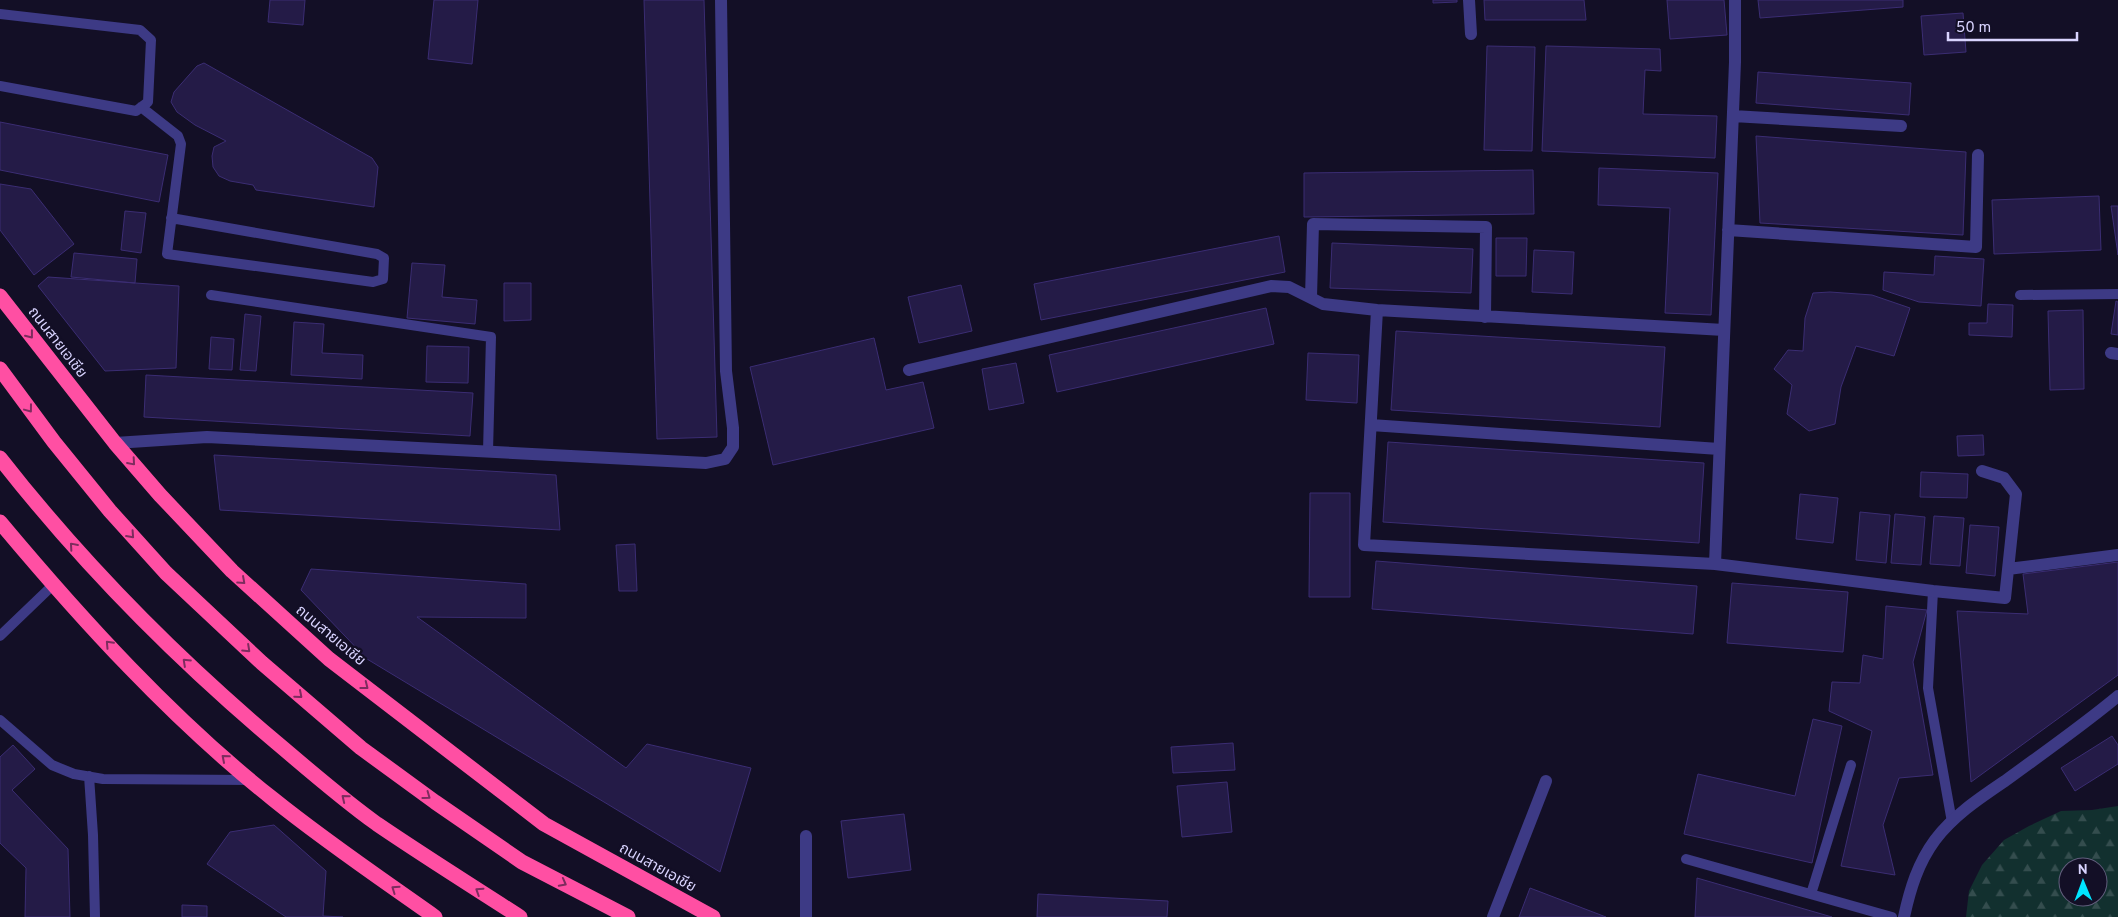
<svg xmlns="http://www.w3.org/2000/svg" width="2118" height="917" viewBox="0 0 2118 917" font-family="Overpass,'Noto Sans Thai',sans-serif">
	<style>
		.forest { fill: url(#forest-firs); fill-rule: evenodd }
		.building { fill: #241b47; stroke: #3b2d73 }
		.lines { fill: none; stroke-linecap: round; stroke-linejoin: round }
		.lane { stroke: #3d3a85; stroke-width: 10 }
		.street { stroke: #3d3a85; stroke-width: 12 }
		.highway { stroke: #ff4fa3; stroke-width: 15 }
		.oneway { stroke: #7d2c5e }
		.labels { text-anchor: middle; stroke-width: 5; stroke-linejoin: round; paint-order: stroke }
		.street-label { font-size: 15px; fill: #d9d4ff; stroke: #130f26 }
	</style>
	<defs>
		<pattern id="forest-firs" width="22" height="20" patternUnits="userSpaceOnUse" patternTransform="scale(1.25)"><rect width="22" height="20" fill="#12302f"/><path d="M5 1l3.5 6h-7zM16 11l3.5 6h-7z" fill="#344d4e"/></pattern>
	</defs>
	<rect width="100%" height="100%" fill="#130f26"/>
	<!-- forest -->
	<path class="forest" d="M2118 806V917H1966L1969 891 1982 865 2004 840 2029 826 2061 811 2092 810ZM2068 867H2098V897H2068Z"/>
	<!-- building -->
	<path class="building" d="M270 0H305L303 25 268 22Z
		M434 0H478L472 64 428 59Z
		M644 0H704L717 437 657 439Z
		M1433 0H1457V2L1433 3Z
		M1484 0H1584L1586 20H1485Z
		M1667 0H1724L1727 35 1670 39Z
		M1758 0H1903V7L1760 18Z
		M1963 13 1966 52 1924 55 1921 16Z
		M1487 46 1535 47 1532 151 1484 150Z
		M1546 46 1660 49 1661 71 1645 70 1643 114 1717 116 1715 158 1542 151Z
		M204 63 372 158 378 167 374 207 256 190 253 185 230 181 219 176 213 167 212 156 214 147 226 141 195 125 177 112 171 102 174 92 197 66Z
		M1758 72 1911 83 1909 115 1756 103Z
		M0 122 168 155 159 202 0 170Z
		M1756 136 1966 152 1963 235 1760 223Z
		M1599 168 1718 173 1711 315 1665 313 1670 208 1598 205Z
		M1533 170 1534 214 1304 217V173Z
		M0 184 31 189 74 244 34 275 0 230Z
		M2099 196 2101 250 1994 254 1992 200Z
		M2111 206H2118V255Z
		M125 211 146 213 141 253 121 250Z
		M1279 236 1285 272 1041 320 1034 284Z
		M1496 238H1527L1526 276H1496Z
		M1332 243 1473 249 1471 293 1330 288Z
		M1534 250 1574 252 1572 294 1532 292Z
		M74 253 137 259 135 283 71 277Z
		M1935 256 1984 259 1981 306 1919 302 1883 290 1884 272 1934 275Z
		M412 263 445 265 442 297 477 300 475 324 407 318Z
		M48 277 179 286 176 368 105 371 38 286Z
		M504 283H531V320L504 321Z
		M961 285 972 331 919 343 908 297Z
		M1830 292 1872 295 1910 308 1894 356 1856 346 1841 387 1835 424 1809 431 1787 414 1792 385 1774 369 1788 350 1803 351 1805 318 1813 293Z
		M2116 301 2118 302V335L2111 334Z
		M1988 304 2013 305 2012 337 1969 335V323H1987Z
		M1266 308 1274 344 1057 392 1049 355Z
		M2083 310 2084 389 2050 390 2048 311Z
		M245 314 261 316 256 371 240 370Z
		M294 322 324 324 322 353 363 355 362 379 291 375Z
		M1396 331 1665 347 1660 427 1391 410Z
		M211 337 234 339 232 370 209 369Z
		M874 338 886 390 923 382 934 428 773 465 750 367Z
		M427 346 469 347 468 383 426 382Z
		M1308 353 1359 355 1357 403 1306 400Z
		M1016 363 1024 403 989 410 982 369Z
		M146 375 473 393 470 436 144 417Z
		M1983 435 1984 455 1958 456 1957 436Z
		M1388 442 1704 463 1699 543 1383 522Z
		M214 455 556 475 560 530 220 510Z
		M1921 472 1968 474 1967 498 1920 497Z
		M1310 493H1350V597H1309Z
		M1800 494 1838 498 1833 543 1796 539Z
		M1860 512 1890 515 1886 563 1856 560Z
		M1895 514 1925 517 1921 565 1891 563Z
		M1934 516 1964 518 1960 566 1930 564Z
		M1970 525 1999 527 1995 576 1966 573Z
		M635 544 637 591H619L616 545Z
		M1376 561 1697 586 1693 634 1372 609Z
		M2118 562V675L1971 782 1957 611 2028 614 2023 574Z
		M311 569 526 584V618L417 617 626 768 647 744 751 768 720 872 367 659 301 590Z
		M1732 583 1848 592 1843 652 1727 643Z
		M1886 606 1927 610 1913 662 1933 775 1899 778 1883 825 1895 875 1841 866 1872 731 1829 711 1832 682 1860 683 1863 655 1883 659Z
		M1813 719 1842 726 1812 863 1684 834 1698 774 1795 796Z
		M2112 736 2118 745V764L2075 791 2061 768Z
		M1233 743 1235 770 1173 773 1171 747Z
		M13 745 35 769 12 790 68 849 70 917H25L26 868 0 843V757Z
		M1227 782 1232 832 1182 837 1177 786Z
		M904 814 911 870 848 878 841 821Z
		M274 825 326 871 323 916 343 917H286L207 864 230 832Z
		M1697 878 1832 917H1695Z
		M1530 888 1606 917H1519Z
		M1038 894 1168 901 1167 917H1037Z
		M182 905 207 906V917H182Z"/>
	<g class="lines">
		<!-- lane -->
		<path class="lane" d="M0 14 140 30 151 40 148 102 136 111 0 86
			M141 107 178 136 181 144 167 254 373 282 383 279 384 258 377 254 171 218
			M211 295 491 337 488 451
			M2020 295 2118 294
			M1933 591 1928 688 1952 822
			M0 636 53 585
			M0 720 52 765 74 774 103 779 250 780
			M89 776 93 835 95 917
			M1686 859 1892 917
			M1811 894 1851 765"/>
		<!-- street -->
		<path class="street" d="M1469 0 1471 34
			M1733 116 1901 126
			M1728 230 1976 247 1978 155
			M1311 297 1313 224 1486 227 1485 317
			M1377 310 1364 545 1715 564 1933 591 2005 598 2016 494 2004 478 1982 471
			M2111 353 2118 354
			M909 370 1271 286 1289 287 1323 304 1377 310 1724 330
			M1371 425 1719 449
			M115 443 207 437 706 463 725 459 733 447V428L726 371 721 0
			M1715 564 1735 62V0
			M2008 569 2118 555
			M806 917V836
			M1493 917 1546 781
			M1904 917C1910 889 1918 863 1935 840 1954 815 1980 798 2005 781 2043 753 2082 726 2118 696"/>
		<!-- highway -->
		<path class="highway" d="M0 296 115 443 160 495 232 571 329 659 544 824 713 917
			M0 369 54 442 110 511 166 573 262 663 361 748 435 802 522 862 628 917
			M0 458C82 563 175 657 277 743 309 770 342 799 377 824 424 856 472 886 520 917
			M0 522C82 620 173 720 273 799 325 841 380 878 435 917"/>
	</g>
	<!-- one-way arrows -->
	<defs><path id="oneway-chevron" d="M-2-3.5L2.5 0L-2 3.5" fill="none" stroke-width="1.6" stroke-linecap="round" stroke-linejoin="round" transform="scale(1.25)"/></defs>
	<g class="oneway">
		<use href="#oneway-chevron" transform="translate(30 335) rotate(52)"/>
		<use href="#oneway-chevron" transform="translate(29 409) rotate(53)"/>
		<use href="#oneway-chevron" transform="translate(132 462) rotate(49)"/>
		<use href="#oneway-chevron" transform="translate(131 535) rotate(48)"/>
		<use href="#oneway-chevron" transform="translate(73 546) rotate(-131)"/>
		<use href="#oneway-chevron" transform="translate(242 581) rotate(42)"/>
		<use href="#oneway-chevron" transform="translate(109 644) rotate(-133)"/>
		<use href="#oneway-chevron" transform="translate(247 649) rotate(43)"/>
		<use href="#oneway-chevron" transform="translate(186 662) rotate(-137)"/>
		<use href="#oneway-chevron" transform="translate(365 686) rotate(38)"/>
		<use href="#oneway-chevron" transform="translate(299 695) rotate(41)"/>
		<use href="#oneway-chevron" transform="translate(225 758) rotate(-139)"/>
		<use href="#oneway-chevron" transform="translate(427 796) rotate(36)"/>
		<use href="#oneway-chevron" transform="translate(345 798) rotate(-141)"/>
		<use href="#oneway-chevron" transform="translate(563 883) rotate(28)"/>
		<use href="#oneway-chevron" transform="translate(395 889) rotate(-145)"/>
		<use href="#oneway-chevron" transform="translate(479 891) rotate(-147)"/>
	</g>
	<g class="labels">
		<!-- street labels -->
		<g class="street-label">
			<text transform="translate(58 342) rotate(52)" y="5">ถนนสายเอเชีย</text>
			<text transform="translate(331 635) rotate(40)" y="5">ถนนสายเอเชีย</text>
			<text transform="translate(658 867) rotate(29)" y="5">ถนนสายเอเชีย</text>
		</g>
	</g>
	<!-- north arrow -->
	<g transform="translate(2083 882) rotate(359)"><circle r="24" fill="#130f26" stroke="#625e7d"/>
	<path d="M0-4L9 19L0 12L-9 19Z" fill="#00e5ff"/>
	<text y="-8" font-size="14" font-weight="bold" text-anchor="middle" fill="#d9d4ff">N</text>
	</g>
	<!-- scale -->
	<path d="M1948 32v8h129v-8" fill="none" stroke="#d9d4ff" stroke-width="2.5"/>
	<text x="1956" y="32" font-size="15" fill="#d9d4ff" stroke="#130f26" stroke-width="4" paint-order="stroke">50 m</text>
</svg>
